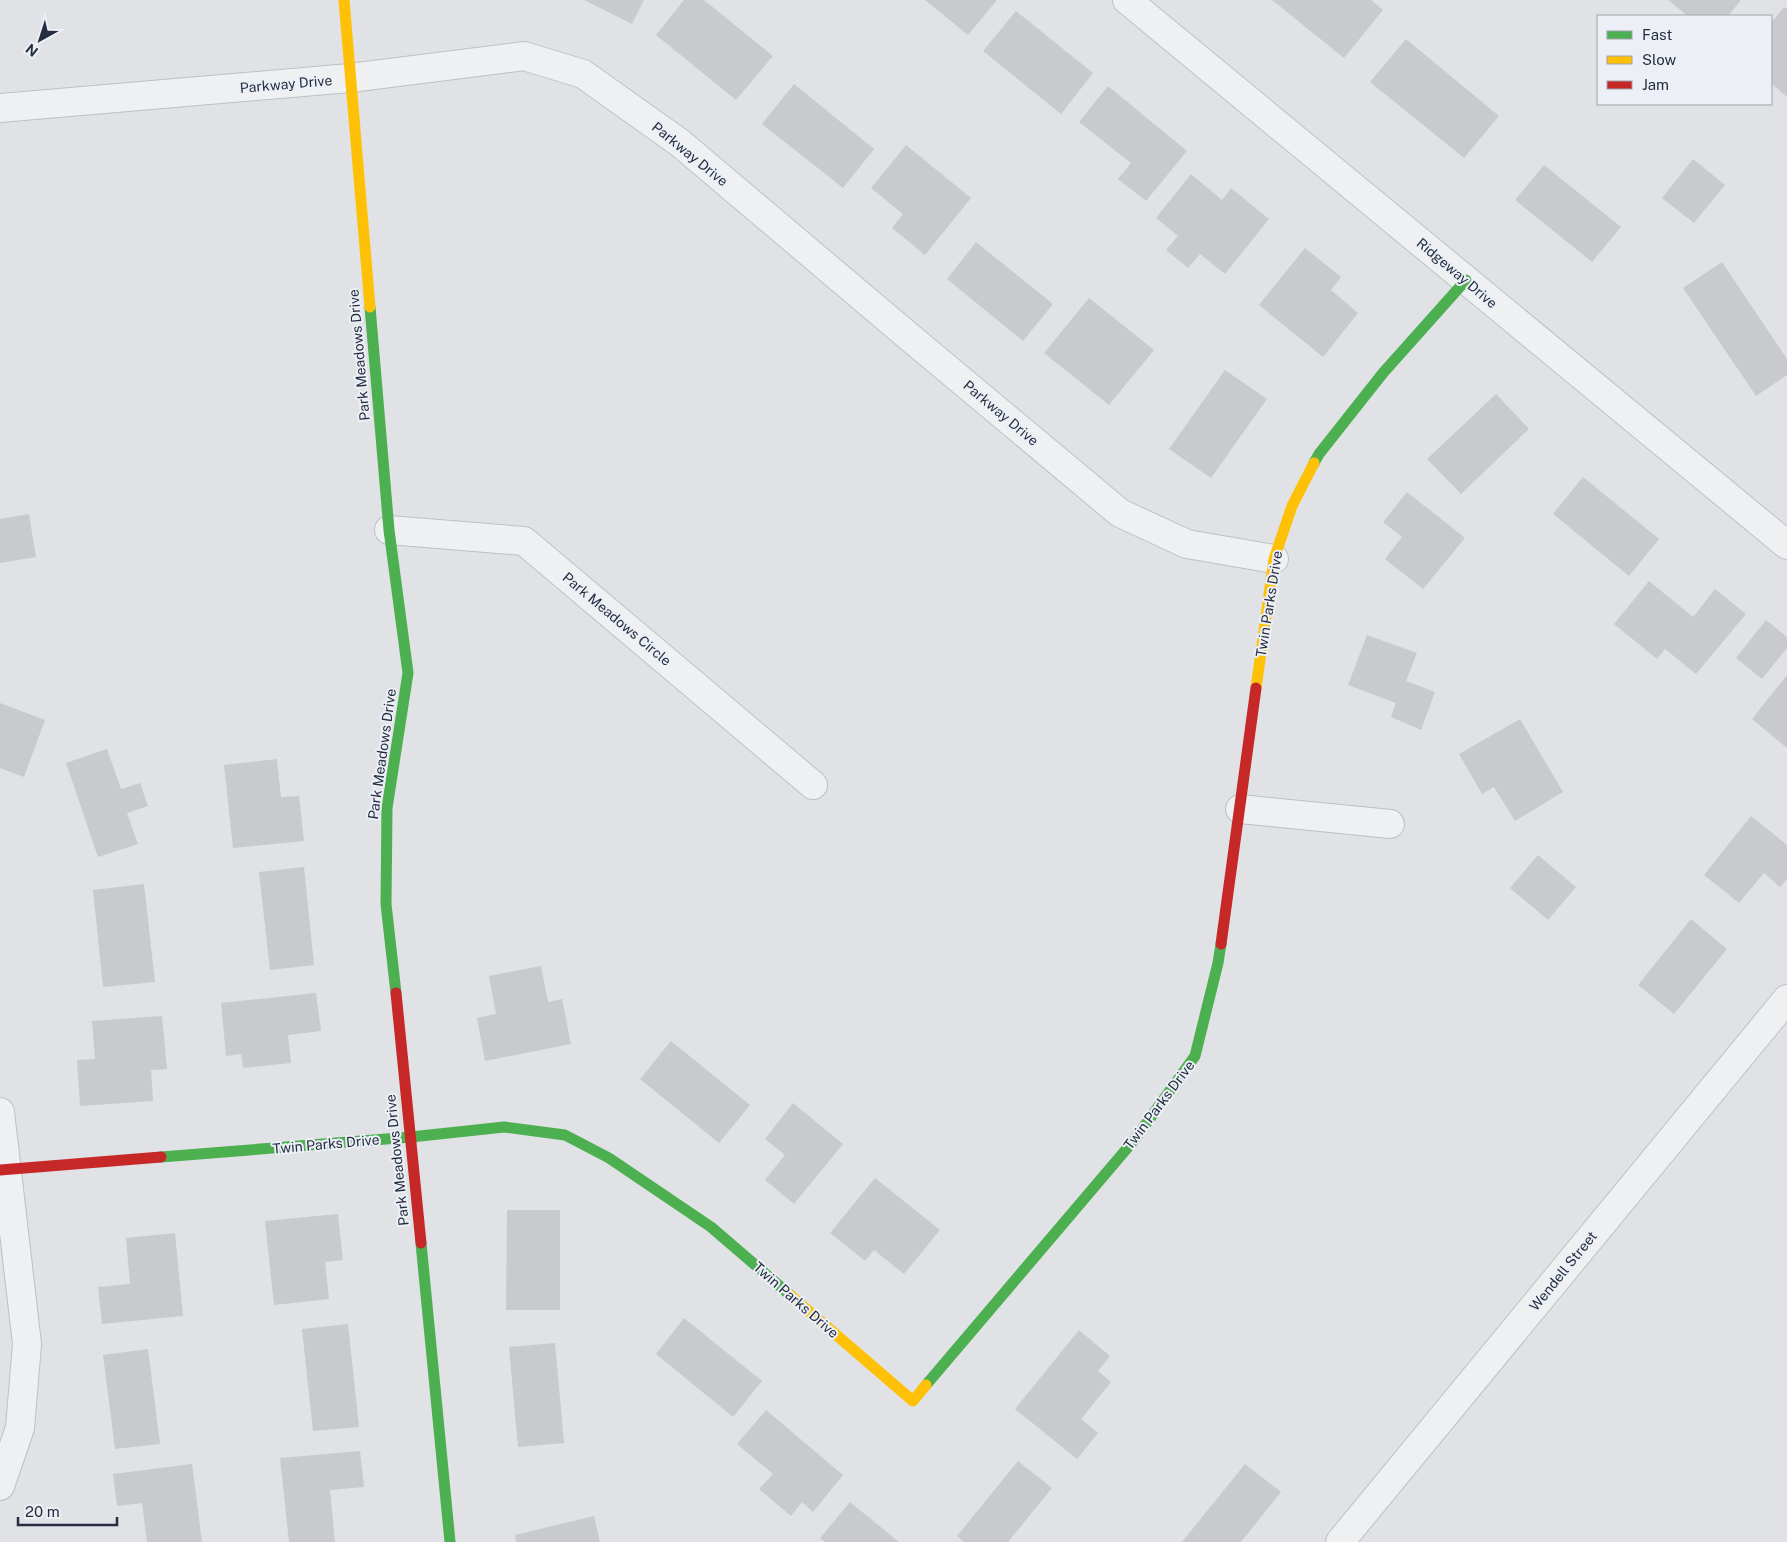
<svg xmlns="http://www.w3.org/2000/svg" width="1787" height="1542" viewBox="0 0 1787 1542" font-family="'Public Sans',sans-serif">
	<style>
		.building { fill: #c8cacd }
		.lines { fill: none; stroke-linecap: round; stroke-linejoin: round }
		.street-casing { stroke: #bec0c3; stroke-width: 30 }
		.street { stroke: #eff0f2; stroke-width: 28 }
		.fast { stroke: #4caf50; stroke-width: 11 }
		.slow { stroke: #ffc107; stroke-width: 11 }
		.jam { stroke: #c62828; stroke-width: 11 }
		.labels { text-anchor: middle; stroke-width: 4; stroke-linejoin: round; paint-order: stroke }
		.street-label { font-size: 14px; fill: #252e40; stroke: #ecf0f6 }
	</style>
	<rect width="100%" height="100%" fill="#e0e2e5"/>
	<!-- building -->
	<path class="building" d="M584 0H644L632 24Z
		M684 0H704L773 56 736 100 656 35Z
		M925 0H997L968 35Z
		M1272 0H1371L1383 10 1344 58Z
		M1668 0H1741L1728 16H1688Z
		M1784 7 1787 9V97L1771 83V23Z
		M1016 11 1093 73 1061 114 983 51Z
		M1406 39 1499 116 1464 158 1370 82Z
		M794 84 874 149 843 188 762 124Z
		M1108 86 1187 151 1146 201 1118 179 1131 163 1079 122Z
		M906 145 971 198 925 255 892 228 903 214 871 188Z
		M1693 159 1725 185 1694 223 1662 198Z
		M1544 165 1621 227 1592 262 1515 200Z
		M1191 174 1222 200 1231 188 1269 219 1225 274 1200 254 1188 268 1166 250 1178 236 1156 218Z
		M976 242 1053 304 1023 341 947 279Z
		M1305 248 1341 277 1331 290 1358 313 1323 357 1259 305Z
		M1722 262 1787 359V375L1756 396 1683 288Z
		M1089 298 1154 350 1109 405 1044 353Z
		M1225 370 1267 399 1211 478 1169 449Z
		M1496 394 1529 429 1461 494 1427 459Z
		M1583 477 1659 539 1629 576 1553 514Z
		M1407 492 1465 538 1423 589 1385 559 1402 537 1383 522Z
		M29 514 36 557 0 563V519Z
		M1649 581 1693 617 1715 589 1746 614 1696 674 1665 649 1657 659 1614 624Z
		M1766 620 1787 637V648L1762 679 1736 658Z
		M1367 635 1417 653 1406 681 1435 692 1421 730 1391 717 1396 703 1348 685Z
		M1787 675V748L1752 719Z
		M0 703 45 720 24 777 0 768Z
		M1520 719 1563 792 1515 821 1494 787 1482 794 1459 754Z
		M107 749 121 789 140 783 148 806 127 813 138 844 98 857 66 763Z
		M277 759 281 797 299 796 304 841 233 848 224 765Z
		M1751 816 1787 845V879L1780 887 1764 873 1739 903 1704 875Z
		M1538 855 1576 887 1548 920 1510 888Z
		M304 867 314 965 270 970 259 872Z
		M144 884 155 982 103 987 93 890Z
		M1691 919 1727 949 1674 1014 1638 985Z
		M541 966 548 1002 562 999 571 1044 485 1061 477 1018 496 1014 489 976Z
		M316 993 321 1031 288 1035 291 1063 243 1068 241 1054 226 1056 221 1003Z
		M162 1016 167 1069 151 1070 153 1101 80 1106 77 1060 95 1059 92 1021Z
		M671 1041 750 1105 719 1143 640 1079Z
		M793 1103 843 1144 794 1204 765 1180 785 1155 765 1139Z
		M875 1178 940 1230 904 1274 874 1250 865 1261 830 1233Z
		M507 1210H560V1310H506Z
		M338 1214 343 1260 325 1262 329 1299 274 1305 265 1221Z
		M175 1233 183 1316 102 1324 98 1287 130 1284 126 1238Z
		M684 1318 762 1381 733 1417 656 1354Z
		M348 1324 359 1427 313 1431 302 1329Z
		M1079 1330 1110 1356 1098 1371 1111 1382 1081 1419 1098 1433 1077 1459 1015 1409Z
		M555 1343 564 1443 518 1447 509 1347Z
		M148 1349 160 1444 115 1449 103 1355Z
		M766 1410 843 1475 813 1512 802 1502 791 1516 759 1489 773 1474 737 1444Z
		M360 1451 364 1487 330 1490 335 1542H289L280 1458Z
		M1018 1461 1052 1488 1008 1542H964L957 1536Z
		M192 1464 202 1542H147L142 1503 117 1506 113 1474Z
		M1245 1464 1281 1492 1241 1542H1182Z
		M850 1502 899 1542H825L820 1538Z
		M594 1516 600 1542H516L515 1535Z"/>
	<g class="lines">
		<!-- street casing -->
		<g class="street-casing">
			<path id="street" d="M1127 0 1787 545
				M0 108 350 78 524 56 583 74 680 143 907 335 1120 513 1187 544 1274 559
				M389 530 524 541 813 785
				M1240 809 1390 824
				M0 1112 27 1344 20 1428 0 1486
				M1340 1542 1787 999"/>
		</g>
		<!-- street -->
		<use href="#street" class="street"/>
		<!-- fast -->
		<path class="fast" d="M370 307 389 530 408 673 387 808 386 904 396 993
			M1314 463 1319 454 1383 373 1466 280
			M161 1157 411 1137 504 1127 565 1135 609 1158 711 1227 790 1295
			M421 1243 450 1542
			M926 1385 1135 1139 1195 1056 1218 963 1221 944"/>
		<!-- slow -->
		<path class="slow" d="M344 0 370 307
			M1256 688 1274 559 1292 506 1314 463
			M790 1295 913 1401 926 1385"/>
		<!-- jam -->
		<path class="jam" d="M1221 944 1256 688
			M396 993 421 1243
			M0 1170 161 1157"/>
	</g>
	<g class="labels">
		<!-- street labels -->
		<g class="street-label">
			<text transform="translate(286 84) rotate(-5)" y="5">Parkway Drive</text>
			<text transform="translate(690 154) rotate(39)" y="5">Parkway Drive</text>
			<text transform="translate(1457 273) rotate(40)" y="5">Ridgeway Drive</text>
			<text transform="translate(359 355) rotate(-95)" y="5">Park Meadows Drive</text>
			<text transform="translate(1001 413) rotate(40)" y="5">Parkway Drive</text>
			<text transform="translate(1269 604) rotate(-81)" y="5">Twin Parks Drive</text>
			<text transform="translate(617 619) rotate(40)" y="5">Park Meadows Circle</text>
			<text transform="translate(382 754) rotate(-82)" y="5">Park Meadows Drive</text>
			<text transform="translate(1159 1105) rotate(-53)" y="5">Twin Parks Drive</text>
			<text transform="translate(326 1144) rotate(-5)" y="5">Twin Parks Drive</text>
			<text transform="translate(397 1160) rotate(-96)" y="5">Park Meadows Drive</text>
			<text transform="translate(1563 1271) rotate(-51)" y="5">Wendell Street</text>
			<text transform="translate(796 1300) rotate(41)" y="5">Twin Parks Drive</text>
		</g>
	</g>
	<!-- legend -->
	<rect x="1597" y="15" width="175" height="90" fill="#ecf0f6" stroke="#9ca2ad"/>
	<rect x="1607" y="31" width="25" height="8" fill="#4caf50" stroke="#9ca2ad"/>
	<text x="1642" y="40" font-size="15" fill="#252e40">Fast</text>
	<rect x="1607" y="56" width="25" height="8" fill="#ffc107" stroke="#9ca2ad"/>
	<text x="1642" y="65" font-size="15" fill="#252e40">Slow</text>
	<rect x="1607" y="81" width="25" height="8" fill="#c62828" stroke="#9ca2ad"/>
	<text x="1642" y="90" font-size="15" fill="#252e40">Jam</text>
	<!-- north arrow -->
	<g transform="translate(40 40) rotate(219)" stroke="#ecf0f6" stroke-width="4" paint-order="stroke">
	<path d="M0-4L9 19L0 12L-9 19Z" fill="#252e40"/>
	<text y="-8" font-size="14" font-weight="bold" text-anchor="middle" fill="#252e40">N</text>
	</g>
	<!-- scale -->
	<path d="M18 1517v8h99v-8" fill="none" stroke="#252e40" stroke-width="2.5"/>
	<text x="25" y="1517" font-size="15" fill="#252e40" stroke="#ecf0f6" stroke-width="4" paint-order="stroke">20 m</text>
</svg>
